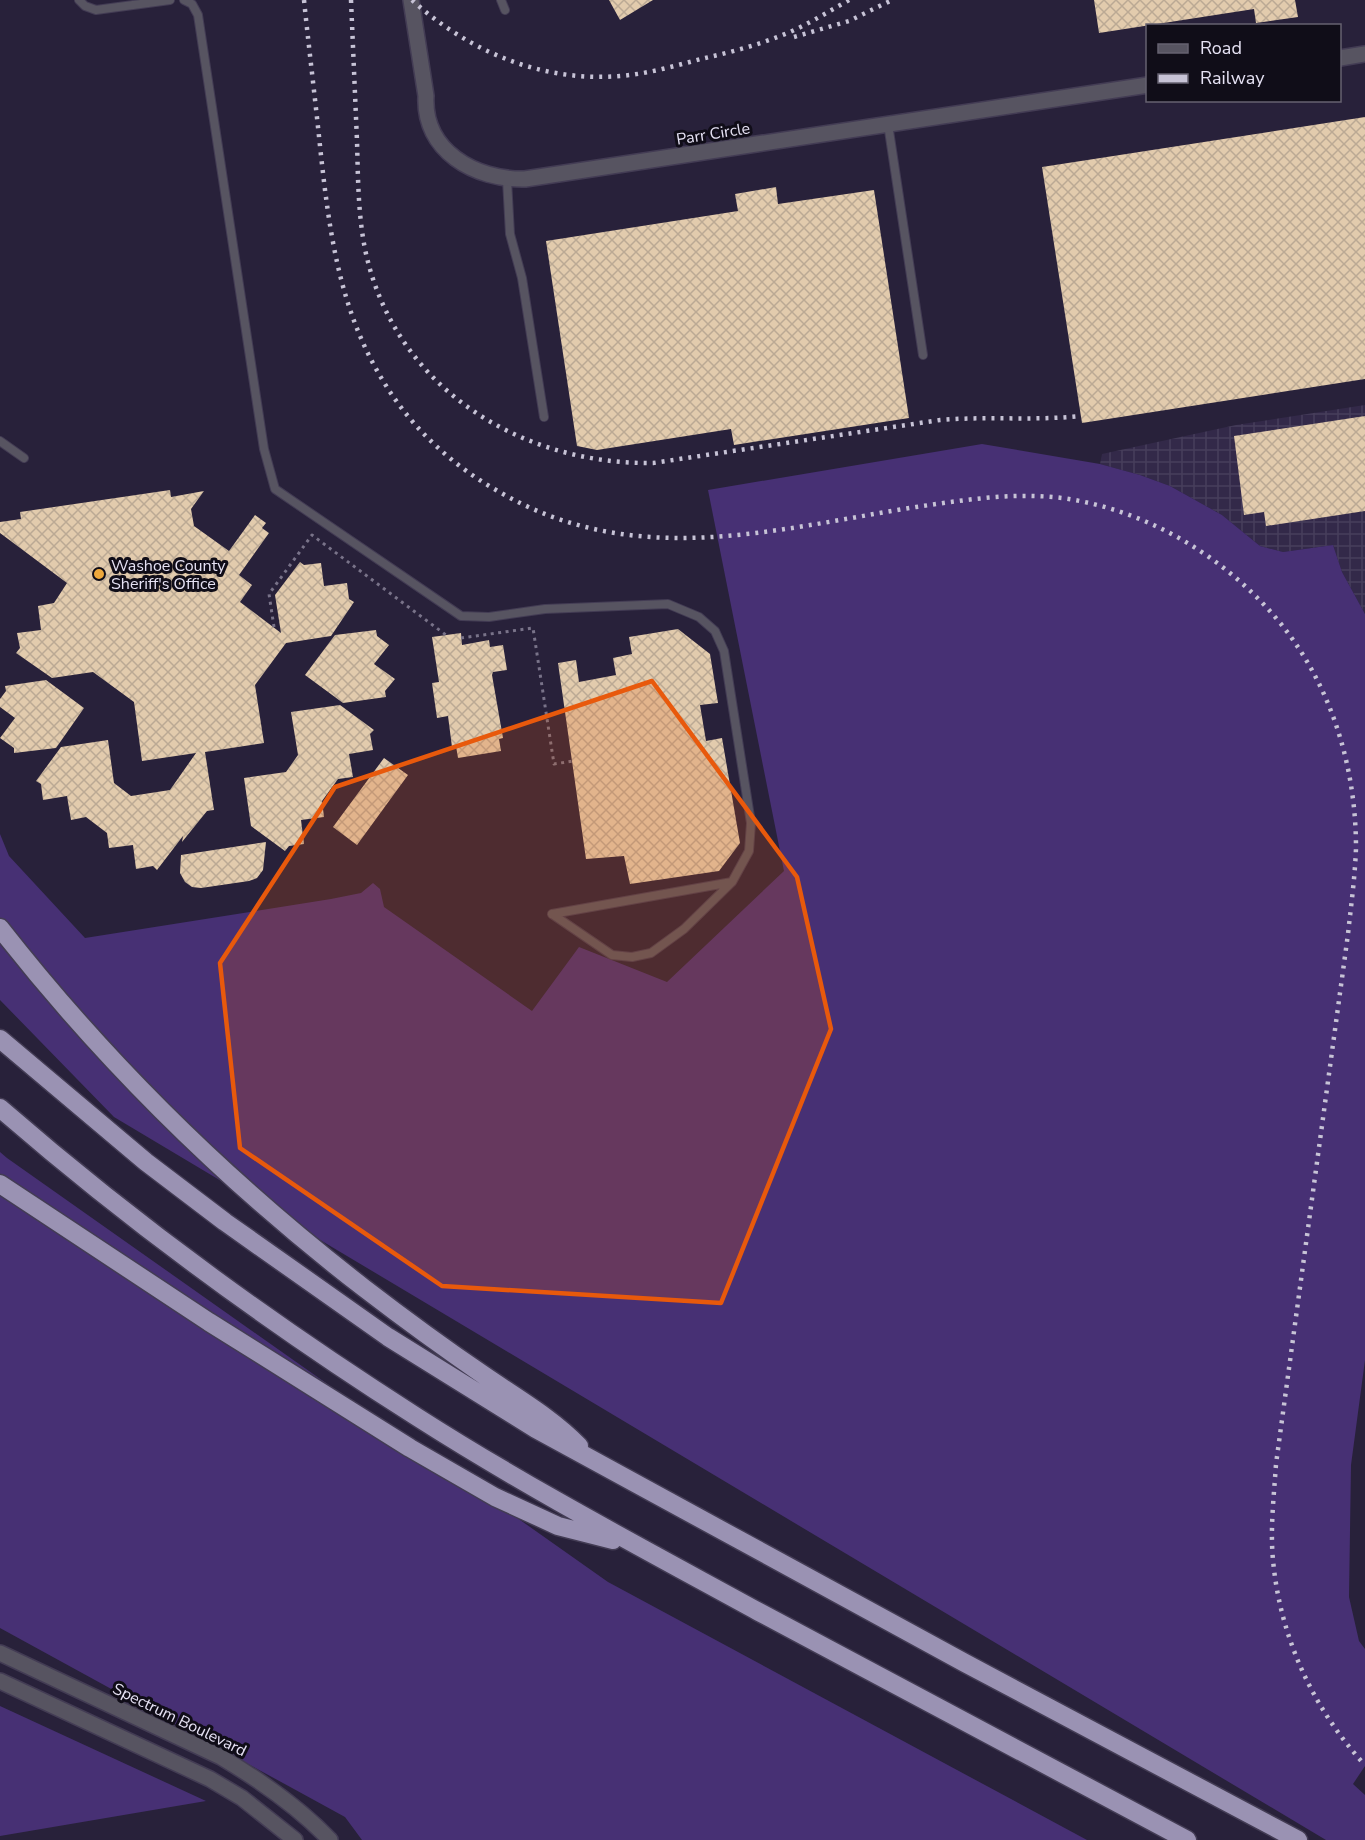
<svg xmlns="http://www.w3.org/2000/svg" width="1365" height="1840" viewBox="0 0 1365 1840" font-family="'Nunito Sans',sans-serif">
	<style>
		.industrial { fill: url(#industrial-grid) }
		.grass { fill: #473074 }
		.building { fill: url(#building-cross-hatch) }
		.lines { fill: none; stroke-linecap: round; stroke-linejoin: round }
		.lane-casing { stroke: #433c54; stroke-width: 10 }
		.street-casing { stroke: #433c54; stroke-width: 18 }
		.highway-casing { stroke: #433c54; stroke-width: 21 }
		.path { stroke: #797389; stroke-width: 3; stroke-dasharray: 3 4.5; stroke-linecap: butt }
		.lane { stroke: #575461; stroke-width: 8 }
		.street { stroke: #575461; stroke-width: 15 }
		.highway { stroke: #9a92b3; stroke-width: 18 }
		.rail { stroke: #c7c3d6; stroke-width: 4.5; stroke-dasharray: 3 6; stroke-linecap: butt }
		.marked { fill: #e8590c; fill-opacity: 0.2; stroke: #e8590c; stroke-width: 4.5; stroke-linejoin: round }
		.poi-dot { fill: #eea83c; stroke: #100d18; stroke-width: 2 }
		.labels { text-anchor: middle; stroke-width: 6; stroke-linejoin: round; paint-order: stroke }
		.street-label { font-size: 16px; fill: #e6e2f4; stroke: #100d18 }
		.poi-label { font-size: 16px; fill: #e6e2f4; stroke: #100d18; text-anchor: start }
	</style>
	<defs>
		<pattern id="industrial-grid" width="8" height="8" patternUnits="userSpaceOnUse" patternTransform="scale(1.5)"><rect width="8" height="8" fill="#332949"/><path d="M0 4h8M4 0v8" fill="none" stroke="#473e5b"/></pattern>
		<pattern id="building-cross-hatch" width="8" height="8" patternUnits="userSpaceOnUse" patternTransform="scale(1.5)"><rect width="8" height="8" fill="#e2cbad"/><path d="M0 0l8 8M0 8l8-8" fill="none" stroke="#bba994"/></pattern>
	</defs>
	<rect width="100%" height="100%" fill="#28213a"/>
	<!-- industrial -->
	<path class="industrial" d="M1365 405V614L1342 572 1333 545 1283 552 1260 546 1222 515 1170 486 1140 475 1100 464 1102 454 1236 425Z"/>
	<!-- grass -->
	<path class="grass" d="M982 444 1100 464 1140 475 1170 486 1222 515 1260 546 1283 552 1333 545 1342 572 1365 614V1360L1351 1465 1349 1597 1359 1641 1365 1649V1766L1353 1784 1365 1795V1840H1326L114 1117 0 1000V834L9 856 85 938 331 899 361 893 373 883 380 889 384 907 532 1011 579 947 667 982 784 871 708 490Z
		M0 1152 7 1158 608 1582 1087 1840H362L345 1817 0 1628Z
		M0 1706 206 1801 0 1836Z"/>
	<!-- building -->
	<path class="building" d="M609 0H653L620 20Z
		M1094 0H1295L1298 17 1256 23 1254 9 1099 33Z
		M1365 117V379L1082 423 1042 167Z
		M776 187 778 204 874 190 909 418 734 445 731 429 597 450 577 446 546 241 738 211 735 194Z
		M1365 416V511L1266 526 1264 512 1244 515 1234 436Z
		M170 490 171 497 204 491 191 509 194 526 229 551 255 515 266 523 262 528 269 533 239 575 252 585 240 602 281 633 275 595 300 562 304 565 321 563 324 586 347 583 349 599 354 602 331 636 286 643 255 685 264 743 205 752 214 810 207 811 182 842 183 836 157 870 153 866 136 869 133 845 109 848 107 833 86 817 71 820 67 796 43 800 41 784 36 781 61 747 108 740 114 783 131 796 170 790 196 753 142 761 134 702 93 672 52 678 16 653 20 648 17 633 41 630 38 606 54 603 67 583 0 533V522L21 519 20 512Z
		M678 629 710 654 718 703 700 705 706 741 722 738 740 843 719 871 630 884 624 856 586 859 558 663 576 660 579 682 616 675 613 658 632 654 629 637Z
		M376 630 377 636 389 645 374 664 395 679 385 691 386 697 343 703 305 675 335 635Z
		M461 633 462 645 489 640 490 647 503 645 507 670 493 672 492 675 503 738 499 739 501 751 458 758 456 746 452 747 448 716 437 718 432 683 439 682 432 637Z
		M46 680 84 708 56 748 14 753V748L0 738 15 718 0 707V699L6 691 5 686Z
		M340 705 374 730 370 734 373 750 349 754 353 777 338 779 322 801 324 817 301 820 304 844 289 846 285 851 251 826 244 778 286 772 298 755 291 712Z
		M384 758 408 775 357 845 333 827Z
		M266 842 263 870 257 878 249 881 201 888 192 887 185 882 180 873 181 855Z"/>
	<g class="lines">
		<!-- lane casing -->
		<g class="lane-casing">
			<path id="lane" d="M79 0 85 6 96 10 170 0
				M184 0 192 4 198 15 264 449 275 489 461 616 489 617 545 609 668 604 699 617 715 631 724 651 751 823 749 851 732 882 552 914
				M501 0 505 10
				M888 124 923 355
				M507 180 510 234 522 278 544 417
				M0 441 24 458
				M552 914 612 955 632 957 651 953 684 929 732 882"/>
		</g>
		<!-- street casing -->
		<g class="street-casing">
			<path id="street" d="M411 0 426 96C423 151 475 180 525 179L1148 85
				M1340 58 1365 54
				M0 1653 221 1757C261 1781 299 1807 330 1840
				M0 1681 210 1779 242 1798 295 1840"/>
		</g>
		<!-- highway casing -->
		<g class="highway-casing">
			<path id="highway" d="M0 928C105 1062 228 1183 364 1288 403 1318 444 1348 485 1376 517 1398 552 1418 579 1446
				M0 1039 146 1162 225 1222 388 1337 536 1429 965 1663 1298 1840
				M0 1108C131 1222 271 1324 417 1417 528 1488 644 1549 759 1612 902 1688 1044 1764 1187 1840
				M0 1184 209 1322 410 1448 495 1497 558 1526 613 1540"/>
		</g>
		<!-- path -->
		<path class="path" d="M274 627 269 594 312 535 446 635
			M461 638 533 628 554 764 573 761"/>
		<!-- lane -->
		<use href="#lane" class="lane"/>
		<!-- street -->
		<use href="#street" class="street"/>
		<!-- highway -->
		<use href="#highway" class="highway"/>
		<!-- rail -->
		<path class="rail" d="M304 0C309 49 315 97 320 146 329 230 339 311 385 384 412 428 452 465 496 490 633 571 770 530 916 507 964 500 1013 492 1062 498 1148 510 1226 557 1281 624 1332 687 1356 768 1356 848 1355 877 1351 906 1348 934L1276 1464C1274 1496 1270 1528 1273 1560 1280 1637 1313 1709 1365 1765
			M351 0C353 47 355 94 357 141 358 177 358 214 365 249 393 386 519 465 653 463L940 420C987 416 1033 421 1080 416
			M412 0C471 54 549 85 630 75 654 72 678 65 701 59 727 53 755 46 780 36 804 27 826 13 849 0
			M794 37 849 21 892 0"/>
	</g>
	<!-- marked area -->
	<path class="marked" d="M652 681 797 877 831 1029 721 1303 442 1286 240 1148 220 963 335 787Z"/>
	<!-- markers -->
	<circle class="poi-dot" cx="99" cy="574" r="6"/>
	<g class="labels">
		<!-- street labels -->
		<g class="street-label">
			<text transform="translate(713 133) rotate(-9)" y="6">Parr Circle</text>
			<text transform="translate(180 1719) rotate(26)" y="6">Spectrum Boulevard</text>
		</g>
		<!-- poi labels -->
		<g class="poi-label">
			<text x="111" y="571">Washoe County<tspan x="111" dy="18">Sheriff's Office</tspan></text>
		</g>
	</g>
	<!-- legend -->
	<rect x="1146" y="24" width="195" height="78" fill="#100d18" stroke="#666270" stroke-width="1.5"/>
	<rect x="1158" y="44" width="30" height="9" fill="#575461" stroke="#666270" stroke-width="1.5"/>
	<text x="1200" y="54" font-size="18" fill="#e6e2f4">Road</text>
	<rect x="1158" y="74" width="30" height="9" fill="#c7c3d6" stroke="#666270" stroke-width="1.5"/>
	<text x="1200" y="84" font-size="18" fill="#e6e2f4">Railway</text>
</svg>
